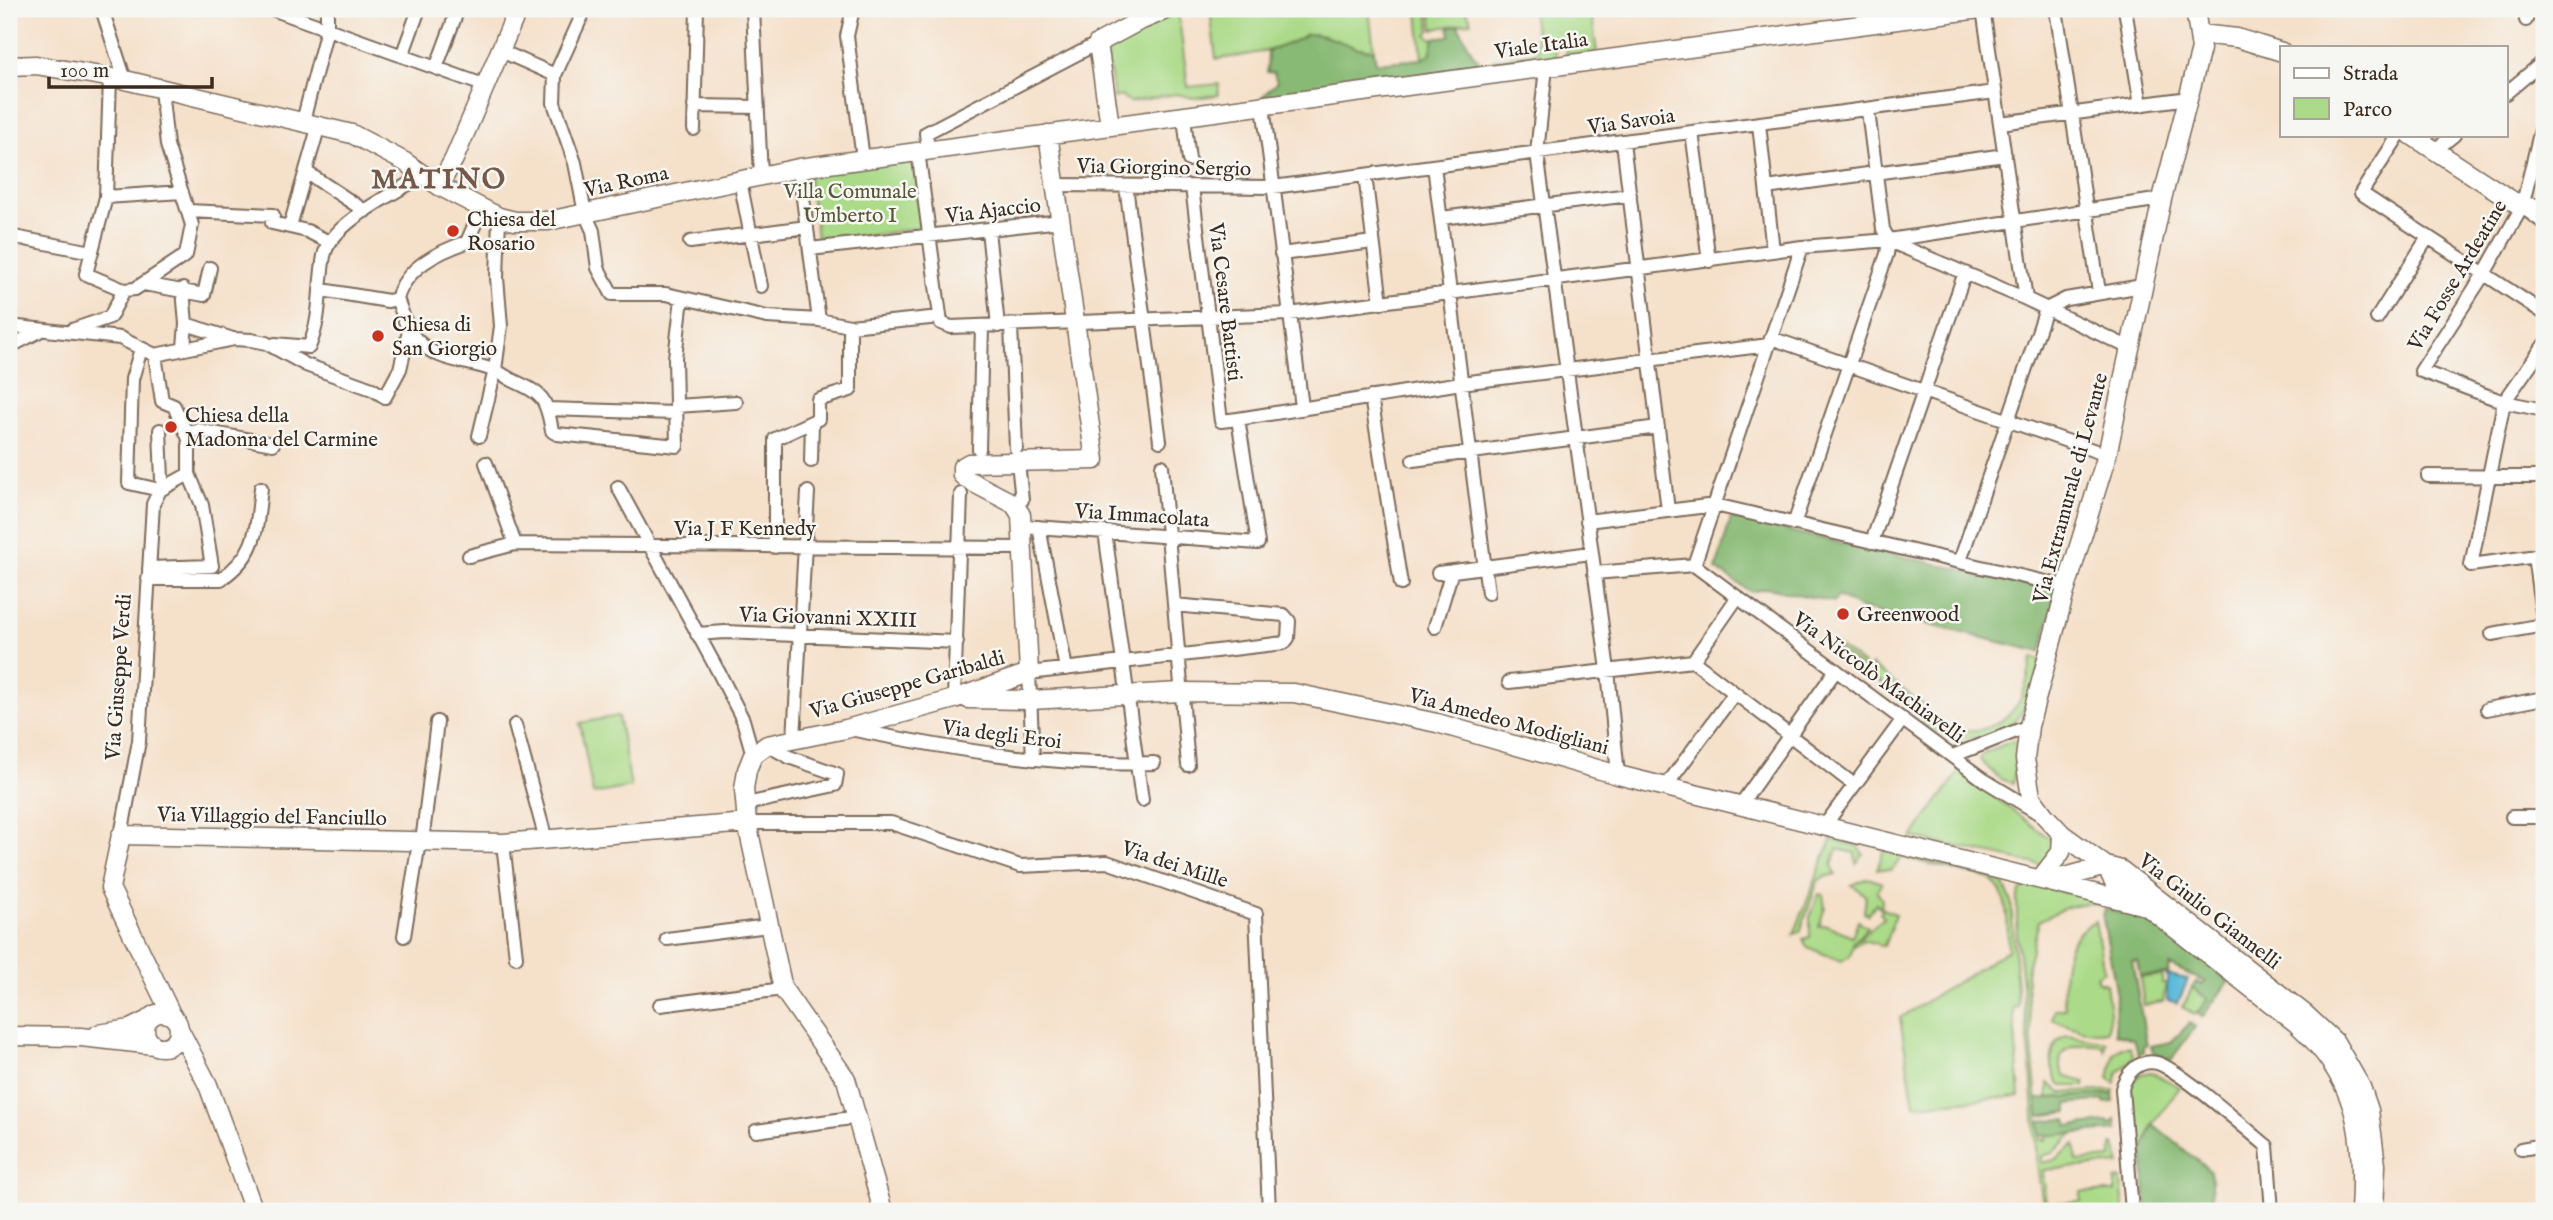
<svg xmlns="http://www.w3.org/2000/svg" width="2553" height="1220" viewBox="0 0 2553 1220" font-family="'IM FELL English',serif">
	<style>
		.green { fill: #abda88; stroke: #738253; stroke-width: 2 }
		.forest { fill: #88ba74; stroke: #627249; stroke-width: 2 }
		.water { fill: #5cb9da; stroke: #4c727c; stroke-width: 2 }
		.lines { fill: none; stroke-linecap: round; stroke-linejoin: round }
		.street-casing { stroke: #7c6a5a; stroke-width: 16 }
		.secondary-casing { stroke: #7c6a5a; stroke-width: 21 }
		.street { stroke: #fff; stroke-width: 12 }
		.secondary { stroke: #fff; stroke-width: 18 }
		.poi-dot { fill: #c8321e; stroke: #f6f6f2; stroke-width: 2.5 }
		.labels { text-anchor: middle; stroke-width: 5; stroke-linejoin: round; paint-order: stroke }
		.street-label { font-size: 21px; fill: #3b2a1e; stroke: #f6f6f2 }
		.park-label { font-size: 21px; fill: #575638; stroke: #f6f6f2 }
		.poi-label { font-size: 21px; fill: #3b2a1e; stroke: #f6f6f2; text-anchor: start }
		.district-label { font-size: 28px; font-weight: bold; letter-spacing: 2px; fill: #755847; stroke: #f6f6f2 }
	</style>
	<rect width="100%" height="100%" fill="#f6f6f2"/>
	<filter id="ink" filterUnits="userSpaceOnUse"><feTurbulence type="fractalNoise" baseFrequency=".0143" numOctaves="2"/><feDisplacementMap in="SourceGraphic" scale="14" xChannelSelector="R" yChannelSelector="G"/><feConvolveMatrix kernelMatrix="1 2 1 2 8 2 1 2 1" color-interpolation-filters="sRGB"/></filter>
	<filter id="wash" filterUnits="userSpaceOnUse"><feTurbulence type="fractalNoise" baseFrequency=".00686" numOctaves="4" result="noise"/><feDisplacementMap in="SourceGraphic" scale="28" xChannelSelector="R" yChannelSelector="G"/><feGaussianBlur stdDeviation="1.57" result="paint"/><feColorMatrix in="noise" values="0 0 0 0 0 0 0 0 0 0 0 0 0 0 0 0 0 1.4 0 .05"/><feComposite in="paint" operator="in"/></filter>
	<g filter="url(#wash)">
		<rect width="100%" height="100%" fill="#f5e0c9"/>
		<!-- green -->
		<path class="green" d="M1210 9H1369L1374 50C1349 50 1331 33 1306 34 1286 50 1243 56 1216 59Z
			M1418 9H1428L1430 30 1427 35 1434 40 1430 55 1422 59Z
			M1431 9H1460L1468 13 1471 22 1433 29Z
			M1532 9H1591L1597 53 1567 57 1566 46H1555L1556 58 1493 66 1492 60 1538 52Z
			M1178 11 1188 87 1219 84 1218 95 1194 98 1176 94 1130 102 1121 96 1114 98 1107 53 1110 44Z
			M913 159 924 227 818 244 808 173Z
			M1832 641 1870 670 1871 665 1922 704 1917 710 1830 644Z
			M2032 658 2041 660C2037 673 2034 689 2028 702 2009 744 1955 747 1921 724L1926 717C1957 739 2000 735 2020 700 2027 687 2029 671 2032 658Z
			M618 716 631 787 593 794 580 723Z
			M2012 741 2018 743 2013 783 2000 779 1980 760 1983 753Z
			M1960 771 2053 841V851L2041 865 1912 837Z
			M1831 840 1857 846 1863 854 1856 864 1855 853 1837 849 1832 865 1836 875 1825 876 1818 881 1800 932 1794 934Z
			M1884 850 1993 877 2004 885 2011 900 2018 1006 2013 1008 2020 1096 1914 1105 1900 1018 2008 950C2007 927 2011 894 1990 879L1905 858 1902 857 1892 870 1877 869Z
			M1868 878 1882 883 1877 891 1882 899 1881 908 1876 904 1868 914 1864 913 1866 896 1852 885Z
			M2029 883 2099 900 2097 905C2077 899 2056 912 2039 921L2026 973 2040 1140H2046V1135L2074 1133 2052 1153 2042 1156V1163L2054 1160 2075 1144 2077 1161 2112 1158V1145H2115L2120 1164 2043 1170 2046 1204 2081 1201V1192H2115V1180L2121 1179 2124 1211H2044L2037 1164 2031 1067 2017 936V900L2020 891Z
			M1819 894 1823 895 1825 907 1819 926 1827 925 1852 936 1858 921 1868 927 1852 944 1884 918 1880 912 1882 909 1896 914 1884 946 1863 940 1853 947 1850 956 1841 961 1807 947 1803 939 1810 937V917Z
			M2095 921 2104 971 2096 976 2098 982 2106 984 2110 1012 2107 1031C2087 1035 2069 1026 2052 1019L2054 1009H2065C2061 975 2061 938 2095 921Z
			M2162 975V983H2166L2163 1002 2144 1005 2140 978Z
			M2192 988 2208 999 2195 1015 2183 1007Z
			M2067 1035 2106 1042 2105 1050 2103 1046C2082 1043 2049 1044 2064 1076L2085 1082V1086H2062C2048 1073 2047 1043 2067 1035Z
			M2121 1047H2130L2134 1057 2118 1073 2115 1083 2109 1079 2114 1054Z
			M2151 1072 2180 1087 2153 1124 2143 1150H2135L2130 1085 2140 1074Z
			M2048 1083 2061 1093 2114 1090 2113 1094 2048 1098Z"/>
		<!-- forest -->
		<path class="forest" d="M1458 25 1474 56 1486 67 1262 97 1277 82 1274 73 1267 72 1268 51C1281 47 1296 42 1306 34 1331 33 1349 50 1374 50L1376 63 1422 59 1430 55 1434 38 1450 36 1449 27Z
			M1731 518 2056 591 2041 652 1860 608 1838 596 1834 602 1768 588 1751 592 1716 569Z
			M2105 908 2118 912 2120 908 2161 926 2229 981 2202 1017 2197 1013 2208 999 2192 988 2196 982 2203 985 2205 982 2170 965 2168 974 2140 976 2137 961H2132L2147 1046H2143V1053L2139 1055 2133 1039 2115 1033 2116 989 2103 918Z
			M2190 1023 2195 1027 2171 1060 2153 1052 2151 1046 2171 1042Z
			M2113 1094 2114 1102 2105 1103 2104 1100 2068 1104V1112L2038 1116 2037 1099Z
			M2067 1119 2068 1126 2108 1122 2111 1125 2116 1120 2117 1130 2040 1136 2039 1121Z
			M2153 1124 2210 1171 2213 1211H2147L2143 1150Z"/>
		<!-- water -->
		<path class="water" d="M2167 975 2188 979 2178 1003 2167 1000Z"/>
	</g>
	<g filter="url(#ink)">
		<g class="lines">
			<!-- street casing -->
			<g class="street-casing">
				<path id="street" d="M102 9 125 80
					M272 9 486 86
					M585 9 555 75 554 103 575 163 585 213 593 231 598 268 612 294H666L767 317 819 320 850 326 940 317
					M753 9 761 176
					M853 9 847 36 863 159
					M1983 9 2026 299
					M2056 9 2099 292
					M2125 9 2141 105
					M2526 20 2528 9
					M501 51 555 75
					M402 56 419 9
					M1546 67 1537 153 1608 670 1618 775
					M436 68 458 9
					M2506 93 2544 61
					M694 106 758 107
					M1263 106 1302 407
					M1184 117 1189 160
					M2544 117 2522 207 2484 274 2421 371 2504 402 2544 410
					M303 121 327 29V9
					M2000 123 2189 98
					M1759 124 1773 251
					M694 129 697 9
					M1692 132 1709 261
					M2399 135 2361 193 2544 313
					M1623 142 1668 510
					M928 150 926 133 1098 43
					M918 151 941 323 951 327 1289 314 1802 247 1889 240 2162 199
					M2434 151 2454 135
					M1434 166 1488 593
					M799 168 819 320
					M306 172 365 211
					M1365 175 1381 303
					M740 181 761 286
					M1056 185 1273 187 1995 92
					M1126 186 1160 441
					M1766 188 2005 155
					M106 197 182 192
					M2522 207 2544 223
					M188 211 273 215 272 223 307 231 329 242
					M1441 218 1630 195
					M290 226 319 125
					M988 230 998 326
					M9 236 92 252
					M1889 241 2026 299 2130 348
					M690 242 807 227
					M810 249 1061 221
					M1281 254 1373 242
					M144 284 204 295 210 268
					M183 289 186 324 184 347
					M124 290 135 289 186 255 192 225 167 145 161 89
					M322 290 388 301 397 299
					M397 299C403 313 405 327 415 338 436 362 466 360 493 370 500 372 506 377 512 380 542 394 546 396 552 431L557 434 677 446 675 358 682 298
					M397 299C406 267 438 252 467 242L482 208
					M2377 318 2428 237
					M186 324 230 338
					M9 326 120 338 155 355 234 339 251 340 266 343 306 365 372 389 385 397 400 369 409 331
					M1011 326 1016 448
					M72 330 110 317 124 290 86 274 106 197 110 78
					M1771 338 2107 455
					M275 344 309 347C322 317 318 287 324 256 330 223 397 192 424 175
					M2544 345 2504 402 2471 565 2544 555
					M9 347 38 332
					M141 349 132 379 129 483 160 490
					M1371 397 1401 584
					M677 406 736 402
					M548 409 675 413
					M1238 419 1461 383 1769 345
					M160 430 162 480
					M186 432 197 430 273 444
					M479 436 495 370 501 326 497 278 499 217
					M979 449 982 326
					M1413 460 1658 427
					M811 461 812 422
					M1018 462 1022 500
					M486 463 515 544
					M1162 466 1188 765
					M2428 476 2544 477
					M618 487 718 671 743 720 753 755
					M160 490 189 474
					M1587 521 1715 505 2067 587
					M1794 524 1887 254 1889 240 1883 229 1868 111
					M1022 526 1258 543 1238 419 1221 421 1192 187
					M1039 527 1066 669
					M1105 532 1142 800
					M1872 542 1964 275
					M775 547V439L818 419V400L850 390V326
					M469 556 515 544 1023 548
					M2534 556 2544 628
					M1960 561 2046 309 2066 299 2142 286
					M1694 565 1984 780 2040 814
					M1694 565 1802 247
					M149 568 212 566 202 505 189 474V439L174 406 162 401 155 355
					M1438 573 1591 553
					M1594 573 1694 565
					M148 579H221C258 553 256 530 261 488
					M1435 627 1452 571
					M697 634 725 632 957 642
					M2492 634 2544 625
					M1693 661 1737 598
					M1509 682 1693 661 1853 784
					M954 699 961 494
					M2487 709 2544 698
					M515 725 546 840
					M850 729C950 749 1052 767 1154 763
					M794 739 808 492
					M1955 755 2029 726
					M1033 759 1029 673 1284 643 1288 638 1289 621 1284 615 1174 605
					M1666 786 1734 694
					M746 804 835 785 837 774 789 757 767 745
					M1741 804 1836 670
					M2512 817H2544
					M747 823H891L1020 866 1107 862 1256 914 1269 1211
					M1825 825 1903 719
					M121 835 139 741 153 504 160 490
					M422 842 437 722
					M503 843 516 957
					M404 936 419 842
					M667 939 768 926
					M660 1005 783 989
					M756 1131 859 1117
					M2521 1149 2544 1145
					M2132 1211 2122 1089C2126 1073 2139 1059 2157 1063 2179 1069 2246 1129 2267 1146L2272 1211"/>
			</g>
			<!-- secondary casing -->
			<g class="secondary-casing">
				<path id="secondary" d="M2195 9 2201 49 2162 199 2107 455 2065 592 2029 726 2025 759 2031 797 2045 816 2062 834 2106 866 2121 870 2305 1014 2335 1042 2361 1087 2369 1110 2376 1165 2374 1211
					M1142 20 1168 9
					M2200 34 2237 38 2282 52
					M9 66 36 65 125 80 352 134 405 162 439 186 499 217 515 221H548L799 168 1979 9
					M1110 126 1098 43 1139 21 1153 9
					M2411 135 2522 207 2544 208
					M439 186 454 159 518 9
					M968 699 1030 700 1181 692 1294 693 1437 723 1618 775 2146 906
					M2106 866 2113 880 2296 1023C2357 1078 2365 1133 2360 1211
					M2041 878 2061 852 2062 834
					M2048 878 2065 877 2106 866
					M145 1030a17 17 0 1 1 34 0a17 17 0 1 1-34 0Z
					M172 1016 110 888 121 835 503 843 747 823
					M179 1029 208 1085 254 1211
					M98 1034 130 1029 148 1020
					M9 1036 81 1037 154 1045
					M883 1211 846 1079 783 989 747 823 744 789 747 770 753 755 767 745 846 729 954 699 1029 673 1021 515 1014 504 968 480 962 475V467L969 463 1095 460 1048 134"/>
			</g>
			<!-- street -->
			<use href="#street" class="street"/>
			<!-- secondary -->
			<use href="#secondary" class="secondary"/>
		</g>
	</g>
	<!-- markers -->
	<g class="poi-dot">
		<circle cx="453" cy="231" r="7"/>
		<circle cx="378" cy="336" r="7"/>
		<circle cx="171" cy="427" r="7"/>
		<circle cx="1843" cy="614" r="7"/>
	</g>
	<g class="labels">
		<!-- street labels -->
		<g class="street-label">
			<text transform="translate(1541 45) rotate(-8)" y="7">Viale Italia</text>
			<text transform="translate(1631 121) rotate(-8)" y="7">Via Savoia</text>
			<text transform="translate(1164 167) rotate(1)" y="7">Via Giorgino Sergio</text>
			<text transform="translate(626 181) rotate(-12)" y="7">Via Roma</text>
			<text transform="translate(993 210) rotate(-7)" y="7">Via Ajaccio</text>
			<text transform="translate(2457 275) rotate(-59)" y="7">Via Fosse Ardeatine</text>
			<text transform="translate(1226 302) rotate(83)" y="7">Via Cesare Battisti</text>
			<text transform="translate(2070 488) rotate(-75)" y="7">Via Extramurale di Levante</text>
			<text transform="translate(1142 515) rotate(4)" y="7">Via Immacolata</text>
			<text x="745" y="535">Via J F Kennedy</text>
			<text transform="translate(828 617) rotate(2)" y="7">Via Giovanni XXIII</text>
			<text transform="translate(118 677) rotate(-86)" y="7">Via Giuseppe Verdi</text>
			<text transform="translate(1879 677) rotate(36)" y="7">Via Niccolò Machiavelli</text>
			<text transform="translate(907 684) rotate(-16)" y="7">Via Giuseppe Garibaldi</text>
			<text transform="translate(1509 721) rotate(15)" y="7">Via Amedeo Modigliani</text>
			<text transform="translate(1002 734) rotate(7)" y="7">Via degli Eroi</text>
			<text transform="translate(272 816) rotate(1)" y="7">Via Villaggio del Fanciullo</text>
			<text transform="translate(1175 864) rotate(18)" y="7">Via dei Mille</text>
			<text transform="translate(2210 911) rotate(38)" y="7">Via Giulio Giannelli</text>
		</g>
		<!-- park labels -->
		<g class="park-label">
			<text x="850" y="198">Villa Comunale<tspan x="850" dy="24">Umberto I</tspan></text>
		</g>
		<!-- poi labels -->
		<g class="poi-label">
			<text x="467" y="226">Chiesa del<tspan x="467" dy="24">Rosario</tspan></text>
			<text x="392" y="331">Chiesa di<tspan x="392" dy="24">San Giorgio</tspan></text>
			<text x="185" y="422">Chiesa della<tspan x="185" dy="24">Madonna del Carmine</tspan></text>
			<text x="1857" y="621">Greenwood</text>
		</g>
		<!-- district labels -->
		<g class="district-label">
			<text x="439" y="188">MATINO</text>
		</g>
	</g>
	<!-- margin -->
	<rect width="2553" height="1220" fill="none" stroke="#f6f6f2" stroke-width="35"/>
	<!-- legend -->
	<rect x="2280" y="46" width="228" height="91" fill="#f6f6f2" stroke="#aba49d" stroke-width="2"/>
	<rect x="2294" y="68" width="35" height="10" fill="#ffffff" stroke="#aba49d" stroke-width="2"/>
	<text x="2343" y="80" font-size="21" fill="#3b2a1e">Strada</text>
	<rect x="2294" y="98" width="35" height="21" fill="#abda88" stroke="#aba49d" stroke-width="2"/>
	<text x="2343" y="116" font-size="21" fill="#3b2a1e">Parco</text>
	<!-- scale -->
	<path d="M49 77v10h163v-10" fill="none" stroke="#3b2a1e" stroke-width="3.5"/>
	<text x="60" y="77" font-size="21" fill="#3b2a1e" stroke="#f6f6f2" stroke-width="5" paint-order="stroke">100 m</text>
</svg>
